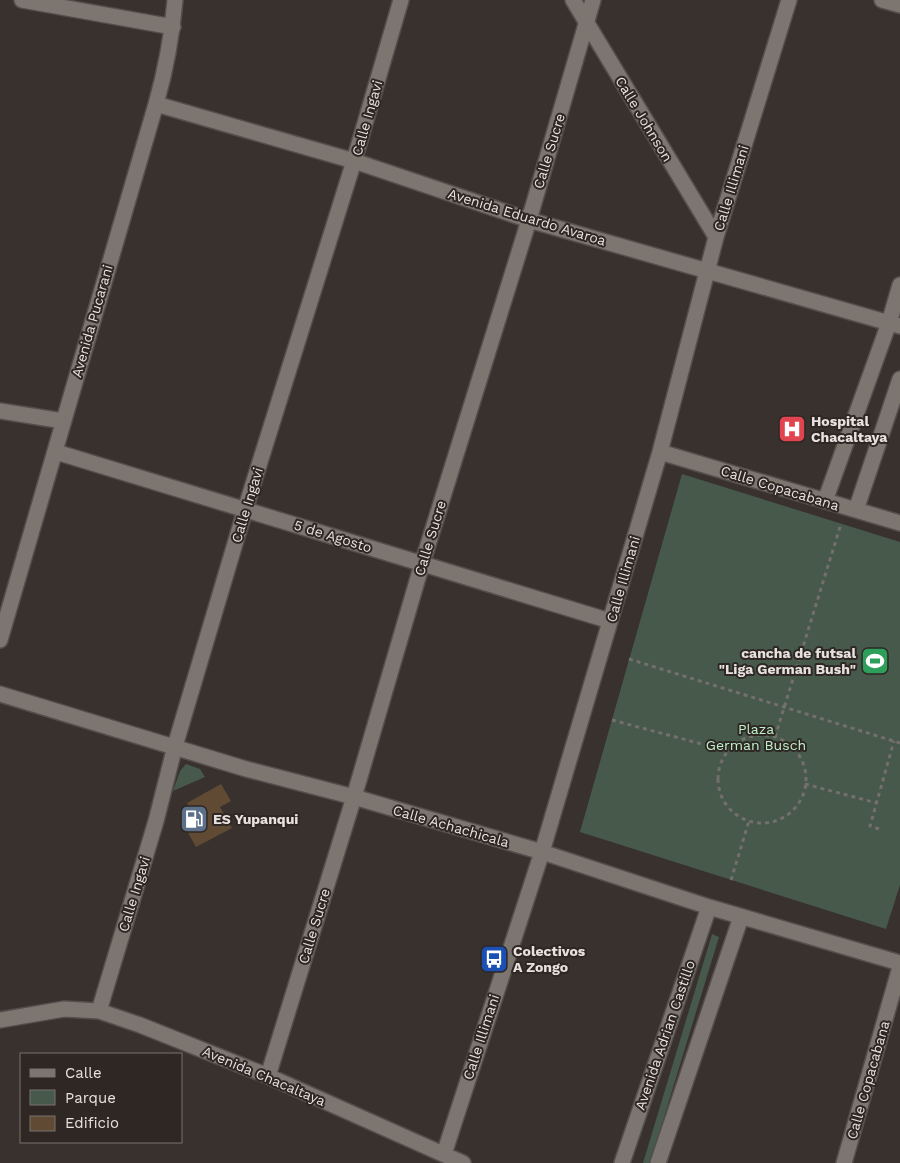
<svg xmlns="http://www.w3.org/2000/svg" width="900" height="1163" viewBox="0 0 900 1163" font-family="'Work Sans',sans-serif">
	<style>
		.green { fill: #46594a }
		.building { fill: #604a34 }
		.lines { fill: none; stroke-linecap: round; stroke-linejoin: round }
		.minor-casing { stroke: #534d4b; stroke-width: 18 }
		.path { stroke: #756f6c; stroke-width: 3; stroke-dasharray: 4 4; stroke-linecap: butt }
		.minor { stroke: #7c7570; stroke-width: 15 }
		.labels { text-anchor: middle; stroke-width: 4; stroke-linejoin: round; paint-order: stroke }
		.street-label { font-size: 14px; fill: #e7e2e0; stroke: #2e2724 }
		.poi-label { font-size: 14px; font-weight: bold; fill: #e7e2e0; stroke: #2e2724; text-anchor: start }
		.park-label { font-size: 14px; fill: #bef1c9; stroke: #2e2724 }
	</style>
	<rect width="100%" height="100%" fill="#38312d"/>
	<!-- green -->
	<path class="green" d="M682 474 900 542V885L886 929 580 832Z
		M186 764 200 769 205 777 173 791 180 771Z
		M712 934 719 937 650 1163H643Z"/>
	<!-- building -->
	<path class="building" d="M221 784 231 801 220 807 232 828 196 847 187 831 199 824 187 803Z"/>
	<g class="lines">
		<!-- minor casing -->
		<g class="minor-casing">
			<path id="minor" d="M22 0 173 27
				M573 0 716 237
				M882 0 900 5
				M156 104 354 161 529 220 900 326
				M0 411 63 421
				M56 452 610 621
				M660 452 900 523
				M825 501 889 323 900 285
				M856 510 900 379
				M0 640 156 104C166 69 172 36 175 0
				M0 694 246 769 354 797 542 852 709 907 900 963
				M99 1011 156 821 175 746 245 510 354 161 401 0
				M0 1020 64 1009 99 1011 140 1025 268 1076 463 1163
				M268 1076 354 797 422 564 529 220 593 0
				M444 1154 542 852 660 452 716 237 789 0
				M622 1163 709 907
				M658 1163 741 917
				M844 1163 900 967"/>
		</g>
		<!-- path -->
		<path class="path" d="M629 659 900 743
			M612 720 728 751
			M718 779a44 44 0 1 1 88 0a44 44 0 1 1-88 0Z
			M775 737 841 524
			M805 784 877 803
			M879 829 870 826 894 741
			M731 880 749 821"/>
		<!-- minor -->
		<use href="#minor" class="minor"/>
	</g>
	<!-- icons -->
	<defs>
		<g id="hospital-square" transform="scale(1.4375)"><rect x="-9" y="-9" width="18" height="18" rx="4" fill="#e0444e" stroke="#2e2724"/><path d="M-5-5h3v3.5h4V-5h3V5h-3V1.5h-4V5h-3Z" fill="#fff"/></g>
		<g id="stadium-square" transform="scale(1.4375)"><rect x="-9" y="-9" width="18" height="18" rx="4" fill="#2e9e5b" stroke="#2e2724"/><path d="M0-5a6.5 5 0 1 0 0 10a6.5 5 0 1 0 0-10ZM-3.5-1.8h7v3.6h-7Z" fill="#fff"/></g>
		<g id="fuel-square" transform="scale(1.4375)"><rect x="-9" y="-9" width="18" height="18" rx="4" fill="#5c6f8a" stroke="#2e2724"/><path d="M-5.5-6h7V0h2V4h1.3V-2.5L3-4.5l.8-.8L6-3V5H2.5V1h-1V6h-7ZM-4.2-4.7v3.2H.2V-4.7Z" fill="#fff"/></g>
		<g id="bus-square" transform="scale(1.4375)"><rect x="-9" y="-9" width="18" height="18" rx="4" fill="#1a4fb4" stroke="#2e2724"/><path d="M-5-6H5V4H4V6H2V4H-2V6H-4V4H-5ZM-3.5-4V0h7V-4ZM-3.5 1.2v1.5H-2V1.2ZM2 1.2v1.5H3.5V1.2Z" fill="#fff"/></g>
	</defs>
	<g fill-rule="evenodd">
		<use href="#hospital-square" x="792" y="429"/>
		<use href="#stadium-square" x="875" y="661"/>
		<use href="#fuel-square" x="194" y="819"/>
		<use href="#bus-square" x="494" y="959"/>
	</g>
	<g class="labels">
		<!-- street labels -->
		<g class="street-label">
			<text transform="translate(367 118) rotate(-74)" y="5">Calle Ingavi</text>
			<text transform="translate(644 119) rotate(59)" y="5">Calle Johnson</text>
			<text transform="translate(549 151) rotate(-73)" y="5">Calle Sucre</text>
			<text transform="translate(731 188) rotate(-73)" y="5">Calle Illimani</text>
			<text transform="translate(527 217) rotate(17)" y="5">Avenida Eduardo Avaroa</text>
			<text transform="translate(92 321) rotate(-74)" y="5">Avenida Pucarani</text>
			<text transform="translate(780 488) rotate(17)" y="5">Calle Copacabana</text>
			<text transform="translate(247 505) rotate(-73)" y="5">Calle Ingavi</text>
			<text transform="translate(333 536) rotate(17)" y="5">5 de Agosto</text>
			<text transform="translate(430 538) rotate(-73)" y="5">Calle Sucre</text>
			<text transform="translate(623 579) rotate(-74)" y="5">Calle Illimani</text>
			<text transform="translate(451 826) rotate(16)" y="5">Calle Achachicala</text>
			<text transform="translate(134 894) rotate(-73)" y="5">Calle Ingavi</text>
			<text transform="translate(314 926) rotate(-73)" y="5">Calle Sucre</text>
			<text transform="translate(665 1035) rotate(-71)" y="5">Avenida Adrian Castillo</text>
			<text transform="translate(481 1037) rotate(-72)" y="5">Calle Illimani</text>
			<text transform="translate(264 1076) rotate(23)" y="5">Avenida Chacaltaya</text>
			<text transform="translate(868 1080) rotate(-74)" y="5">Calle Copacabana</text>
		</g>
		<!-- poi labels -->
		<g class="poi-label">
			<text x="811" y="426">Hospital<tspan x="811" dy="16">Chacaltaya</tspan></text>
			<text x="856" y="658" text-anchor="end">cancha de futsal<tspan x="856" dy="16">"Liga German Bush"</tspan></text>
			<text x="213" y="824">ES Yupanqui</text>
			<text x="513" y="956">Colectivos<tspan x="513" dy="16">A Zongo</tspan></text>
		</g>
		<!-- park labels -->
		<g class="park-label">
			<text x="756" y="734">Plaza<tspan x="756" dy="16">German Busch</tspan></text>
		</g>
	</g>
	<!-- legend -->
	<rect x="20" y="1053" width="162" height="90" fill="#2e2724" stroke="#78726f"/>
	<rect x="30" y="1069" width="25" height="8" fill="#7c7570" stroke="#78726f"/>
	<text x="65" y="1078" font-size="15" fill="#e7e2e0">Calle</text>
	<rect x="30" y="1090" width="25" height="15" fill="#46594a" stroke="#78726f"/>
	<text x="65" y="1103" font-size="15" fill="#e7e2e0">Parque</text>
	<rect x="30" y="1116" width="25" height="15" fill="#604a34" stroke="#78726f"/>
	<text x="65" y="1128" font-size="15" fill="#e7e2e0">Edificio</text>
</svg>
